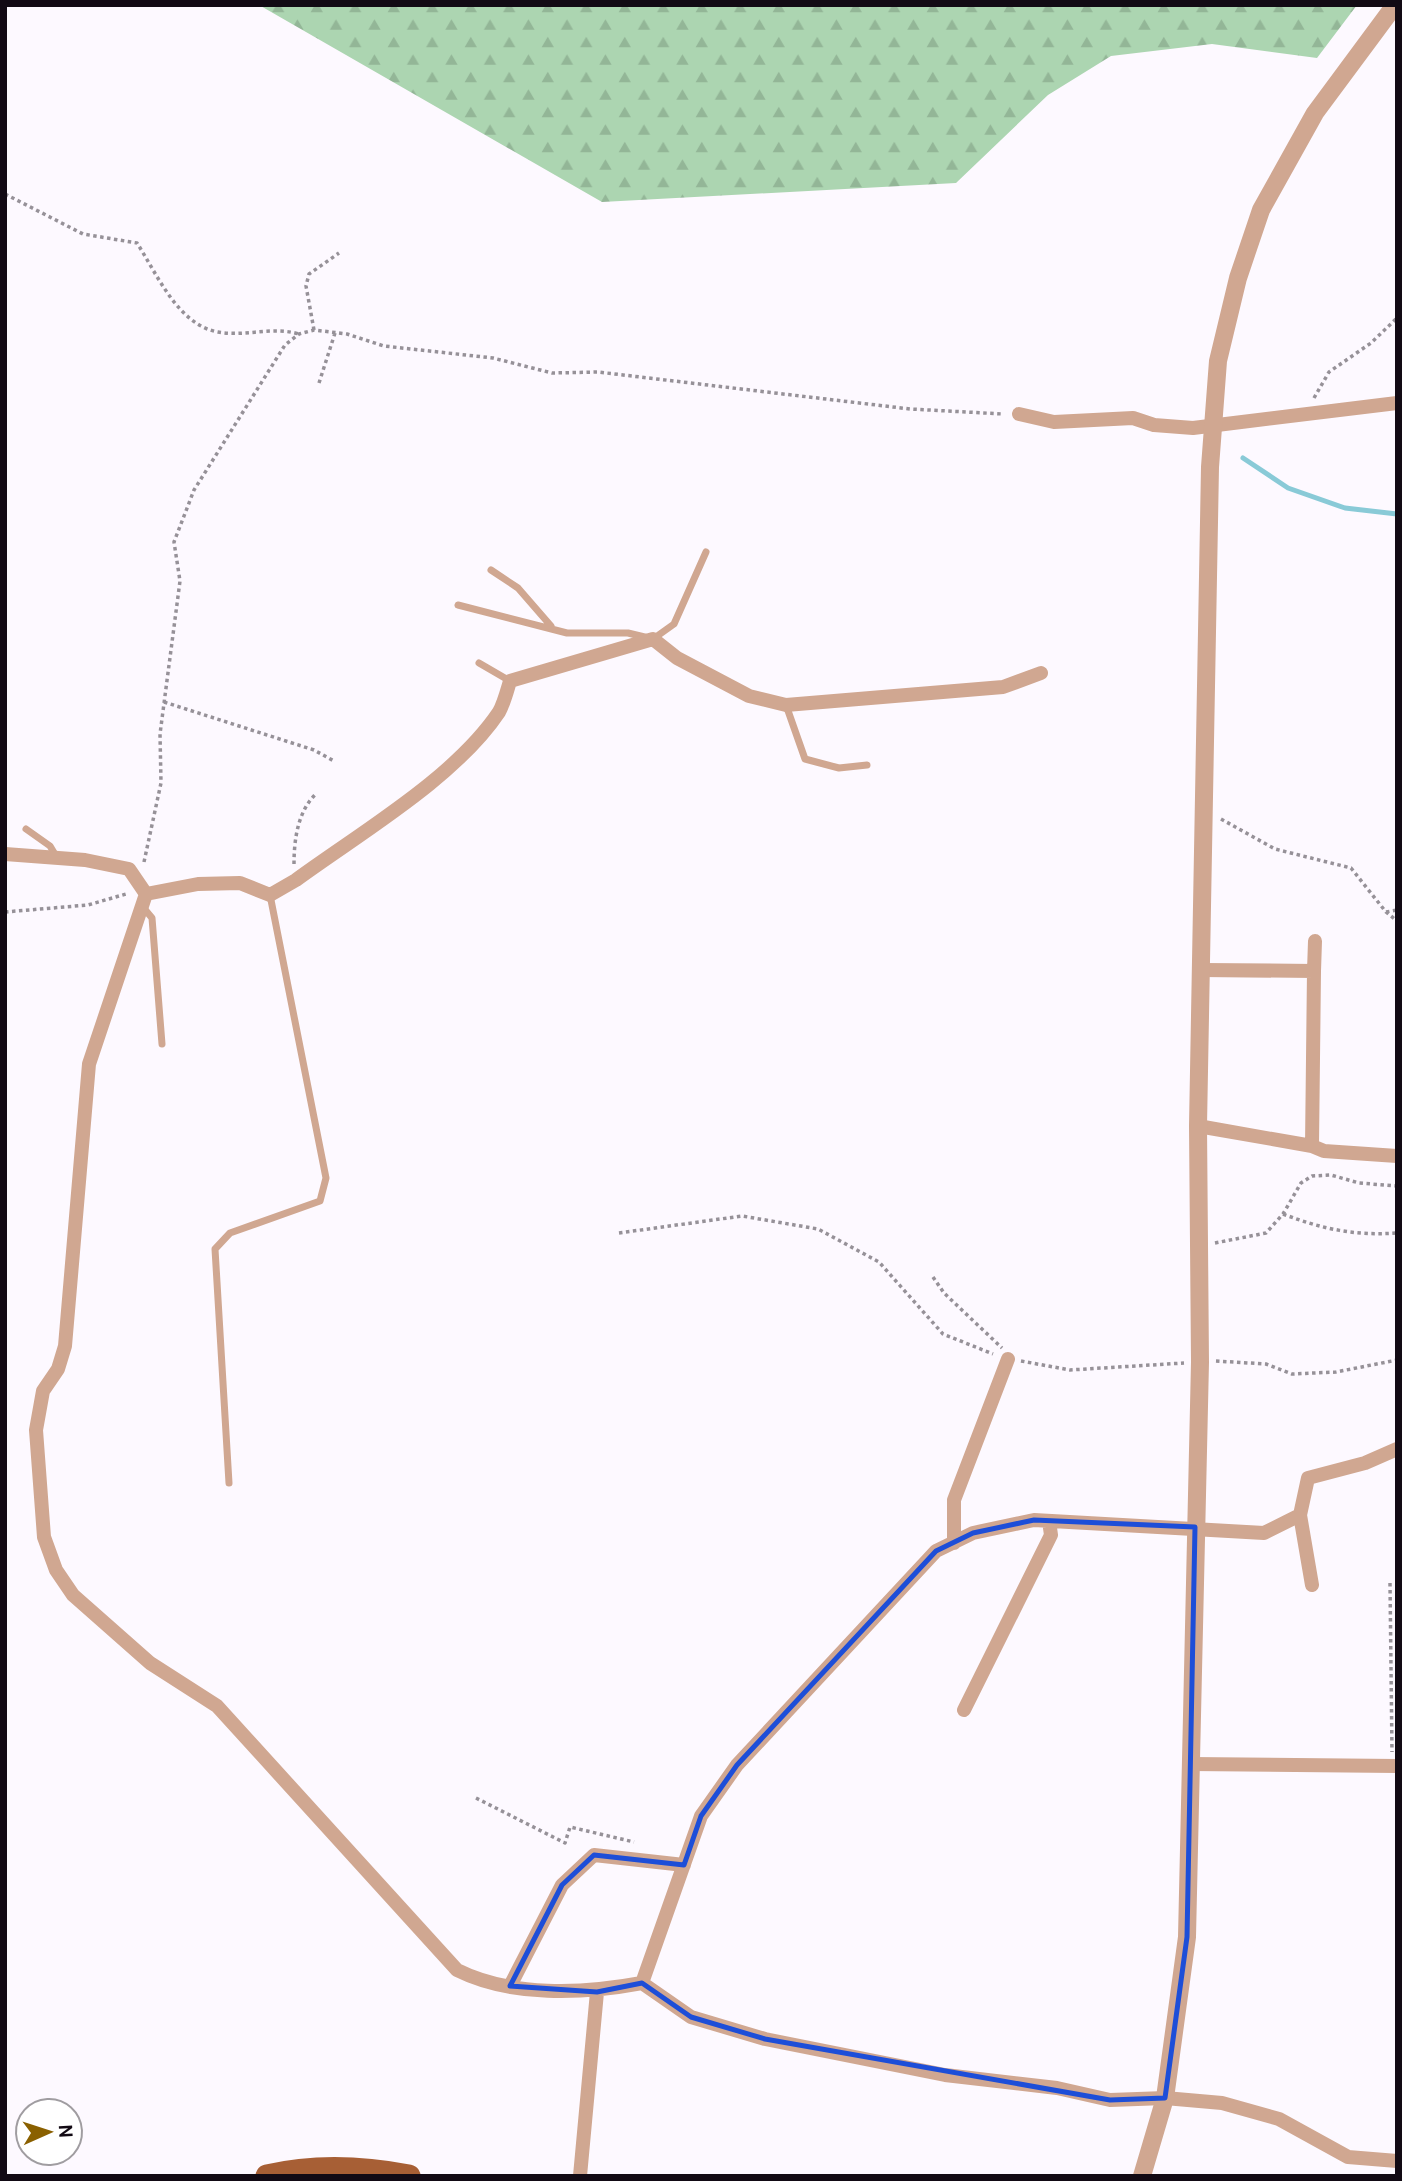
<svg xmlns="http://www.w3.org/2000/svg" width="1402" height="2181" viewBox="0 0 1402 2181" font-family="Cabin,sans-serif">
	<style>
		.forest { fill: url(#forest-firs) }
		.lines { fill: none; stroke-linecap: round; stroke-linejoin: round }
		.stream { stroke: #89cad7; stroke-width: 5 }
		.path { stroke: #969198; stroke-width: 3.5; stroke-dasharray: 3.5 3.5; stroke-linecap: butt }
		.service { stroke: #d0a791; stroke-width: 7 }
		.minor { stroke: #d0a791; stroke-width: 14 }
		.tertiary { stroke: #d0a791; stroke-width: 18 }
		.primary { stroke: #a75f35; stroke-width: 23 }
		.marked { fill: none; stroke: #1d4ed8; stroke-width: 5; stroke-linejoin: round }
	</style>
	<defs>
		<pattern id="forest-firs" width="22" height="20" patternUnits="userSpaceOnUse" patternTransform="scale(1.75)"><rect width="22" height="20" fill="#acd5b1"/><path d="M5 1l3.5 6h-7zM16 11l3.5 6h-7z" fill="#93b697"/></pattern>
	</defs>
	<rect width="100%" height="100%" fill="#fdf9ff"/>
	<!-- forest -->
	<path class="forest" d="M259 5H1357L1317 58 1212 44 1111 56 1048 95 956 183 602 202Z"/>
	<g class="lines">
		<!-- stream -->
		<path class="stream" d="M1243 458 1288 488 1345 508 1397 514"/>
		<!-- path -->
		<path class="path" d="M5 194 83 234 137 243C157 274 178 325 218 332 245 337 272 326 299 334
			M314 330 306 286 309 274 339 253
			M319 383 335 333
			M1314 398 1329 372 1371 343 1397 318
			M164 702 314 750 334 761
			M1221 819 1275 849 1351 868 1386 912 1397 921
			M144 862 161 783 160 734 180 581 174 542 194 490 285 345 299 334 314 330 347 334 384 346 493 358 552 373 598 372 910 409 1003 414
			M294 864C294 839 298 810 317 793
			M5 912 88 905 126 894
			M1386 912 1397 910
			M1283 1214C1322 1229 1355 1236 1397 1233
			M619 1233 742 1216 818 1229 879 1262 943 1334 993 1354
			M1215 1243 1266 1233 1283 1214 1301 1183 1312 1176 1331 1175 1359 1183 1397 1186
			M933 1277 944 1293 1002 1348
			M1021 1361 1070 1370 1184 1363
			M1216 1361 1266 1364 1292 1374 1336 1372 1397 1360
			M1390 1583 1392 1752
			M476 1798 565 1843 570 1827 634 1842"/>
		<!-- service -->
		<path class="service" d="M491 570 518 588 551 626
			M458 605 567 633H628L653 639 674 624 706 552
			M479 663 510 681
			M786 705 805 759 839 768 867 765
			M26 829 50 846 56 856
			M142 906 152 918 162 1044
			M229 1483 215 1249 230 1233 320 1201 326 1178 270 895"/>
		<!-- minor -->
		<path class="minor" d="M1019 414 1054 422 1133 418 1154 425 1193 428 1397 403
			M5 854 85 860 129 869 146 894
			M146 894 89 1064 65 1346 58 1369 43 1391 36 1430 44 1537 56 1570 73 1595 150 1663 217 1706 457 1970C511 1997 583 1994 642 1983L691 2017 765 2039 945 2075 1057 2088 1110 2100 1165 2098 1222 2103 1279 2119 1348 2157 1397 2161
			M146 894 198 884 240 883 270 895 296 880C360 833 455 778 499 712 504 703 507 691 510 681L653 639 677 658 749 696 786 705 1003 687 1041 673
			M1202 970 1314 971 1315 941
			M1198 1126 1312 1146 1314 971
			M1312 1146 1324 1151 1397 1156
			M1300 1515 1312 1585
			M954 1543V1500L1008 1359
			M964 1710 1051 1535 1049 1521
			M1191 1764 1397 1766
			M642 1983 701 1816 737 1765 936 1551 973 1533 1034 1520 1264 1533 1300 1515 1308 1478 1365 1463 1397 1449
			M510 1986 562 1885 594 1855 684 1865
			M580 2176 597 1992"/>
		<!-- tertiary -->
		<path class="tertiary" d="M1142 2176 1165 2098 1187 1937 1200 1362 1198 1126 1210 467 1218 361 1238 278 1261 210 1315 113 1395 5"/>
		<!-- primary -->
		<path class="primary" d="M267 2176C314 2165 362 2167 409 2176"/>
	</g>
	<!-- marked area -->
	<path class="marked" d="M1034 1520 1195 1527 1187 1937 1165 2098 1110 2100 765 2039 691 2017 642 1983 597 1992 510 1986 562 1885 594 1855 684 1865 701 1816 737 1765 936 1551 973 1533Z"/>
	<!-- border -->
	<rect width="1402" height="2181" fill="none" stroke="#120a14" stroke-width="14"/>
	<!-- north arrow -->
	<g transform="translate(49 2132) rotate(87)"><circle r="33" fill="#ffffff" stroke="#a09da1" stroke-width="2"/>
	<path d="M0-5L12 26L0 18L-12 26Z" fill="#8a6000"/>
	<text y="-10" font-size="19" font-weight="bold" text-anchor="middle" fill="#120a14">N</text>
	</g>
</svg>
